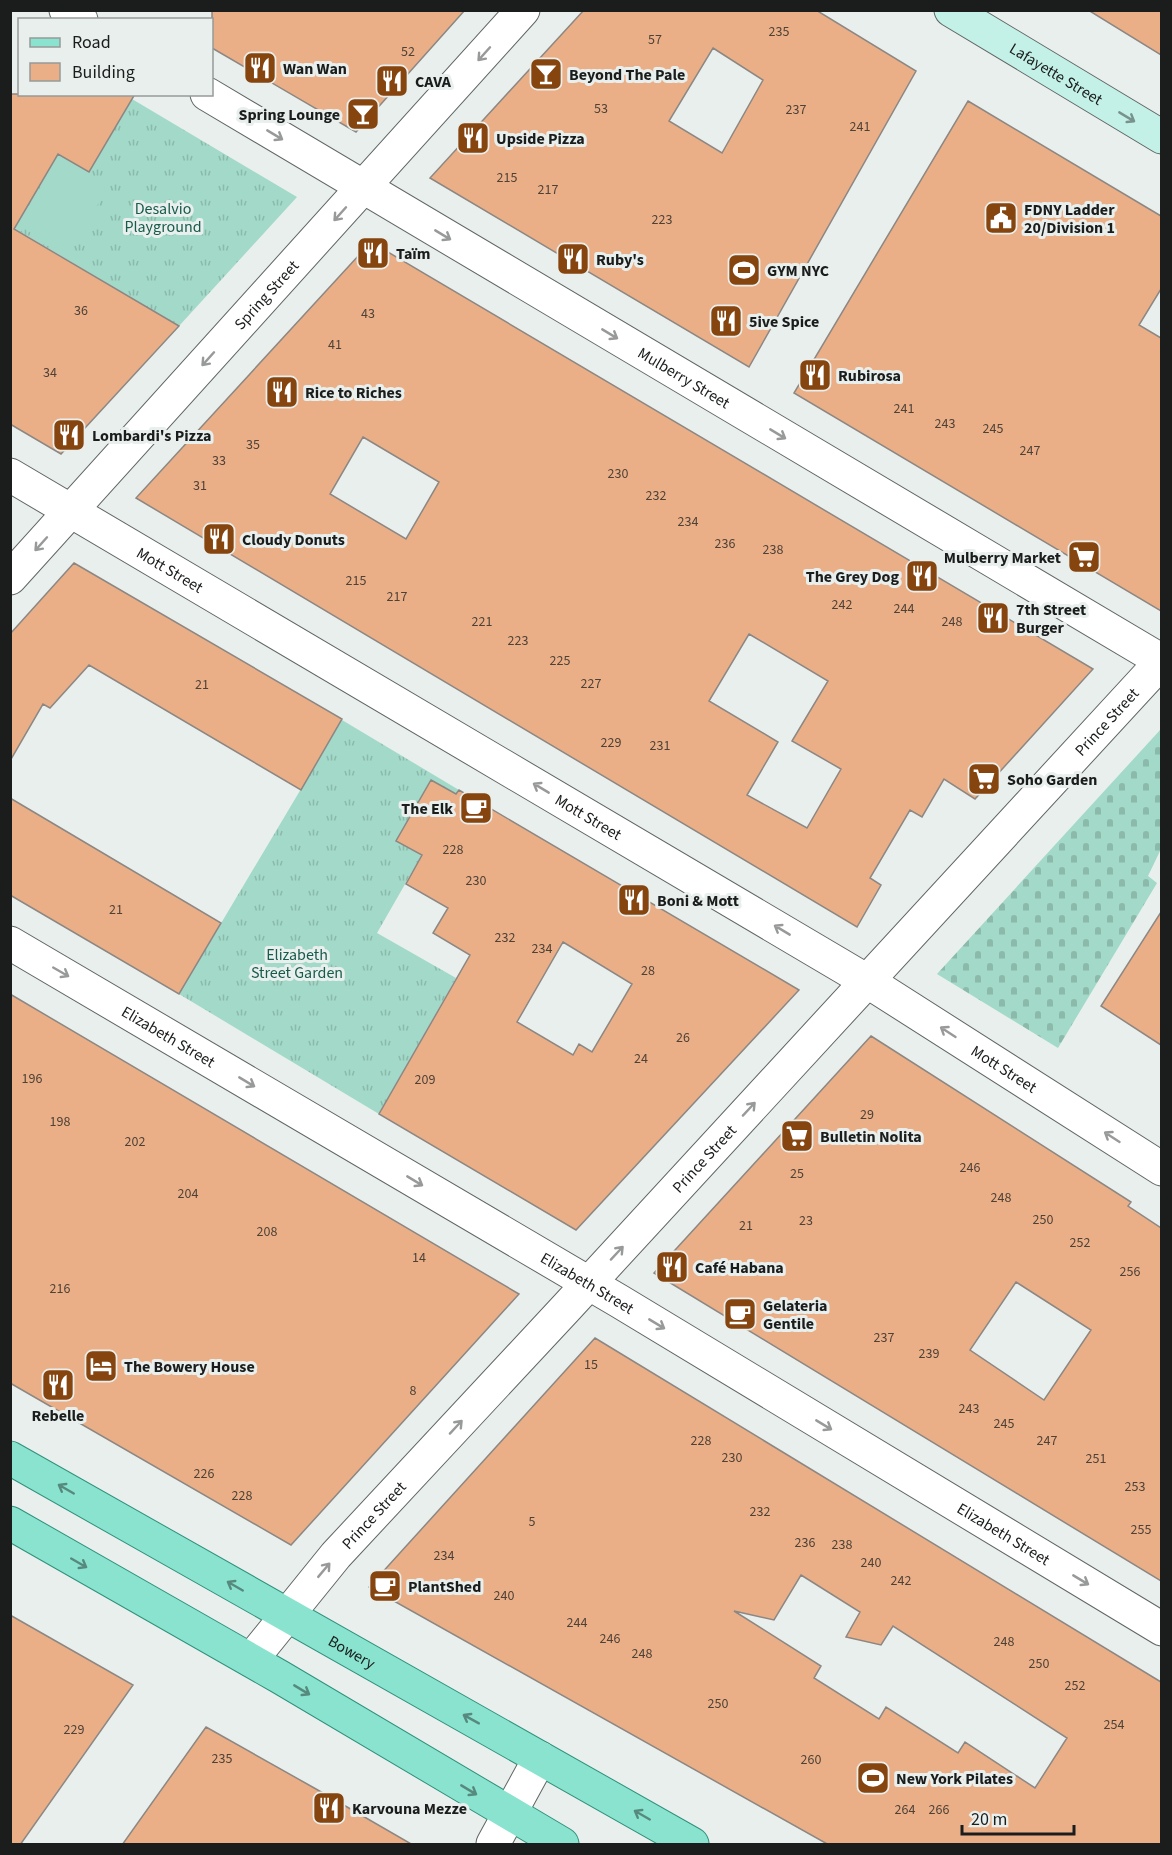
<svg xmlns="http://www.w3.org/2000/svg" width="1172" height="1855" viewBox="0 0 1172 1855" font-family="'Source Sans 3',sans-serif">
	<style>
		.grass { fill: url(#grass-tufts) }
		.cemetery { fill: url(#cemetery-stones) }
		.pitch { fill: #a2d9c8 }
		.building { fill: #ebaf88; stroke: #8c8783; stroke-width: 1.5; fill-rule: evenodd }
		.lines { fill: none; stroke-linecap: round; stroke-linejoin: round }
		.street-casing { stroke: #606664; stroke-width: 35 }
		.secondary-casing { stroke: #606664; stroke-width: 35 }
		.primary-casing { stroke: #2f917c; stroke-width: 35 }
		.street { stroke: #fff; stroke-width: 33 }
		.secondary { stroke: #c4f1e7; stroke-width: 33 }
		.primary { stroke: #89e3cf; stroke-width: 33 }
		.oneway { stroke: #989999 }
		.oneway2 { stroke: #78928c }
		.oneway3 { stroke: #578a7e }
		.labels { text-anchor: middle; stroke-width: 6; stroke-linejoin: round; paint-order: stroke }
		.number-label { font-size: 14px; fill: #4e4237 }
		.poi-label { font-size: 16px; font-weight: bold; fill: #1a1d1c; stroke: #e8efed; text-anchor: start }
		.street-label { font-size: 16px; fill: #1a1d1c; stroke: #e8efed }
		.park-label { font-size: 16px; fill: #175b4c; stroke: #e8efed }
	</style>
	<defs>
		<pattern id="grass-tufts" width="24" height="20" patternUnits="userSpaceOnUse" patternTransform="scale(1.5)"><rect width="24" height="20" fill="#a2d9c8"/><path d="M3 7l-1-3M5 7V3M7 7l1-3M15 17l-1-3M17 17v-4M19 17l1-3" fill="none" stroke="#8bbaab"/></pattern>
		<pattern id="cemetery-stones" width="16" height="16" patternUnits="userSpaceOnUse" patternTransform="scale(1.5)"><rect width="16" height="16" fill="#a2d9c8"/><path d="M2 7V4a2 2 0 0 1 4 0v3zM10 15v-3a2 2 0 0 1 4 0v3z" fill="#8bbaab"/></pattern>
	</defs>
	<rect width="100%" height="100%" fill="#e8efed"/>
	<!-- grass -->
	<path class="grass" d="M132 99 297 197 179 326 14 228 58 154 89 172Z
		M342 720 459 790 377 933 456 978 379 1114 179 994Z"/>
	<!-- cemetery -->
	<path class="cemetery" d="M1161 729V849L1148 876 1157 883 1058 1048 937 974Z"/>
	<!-- pitch -->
	<path class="pitch" d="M57 159 107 189 68 255 18 225Z"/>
	<!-- building -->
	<path class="building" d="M212 10H465L356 132 212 48Z
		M584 10H816L916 71 749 367 430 178ZM713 48 763 80 722 153 669 121Z
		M1088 10H1161V55Z
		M10 94H135L89 172 58 154 14 229 179 326 61 454 10 424Z
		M968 101 1161 216V289L1139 325 1161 338V611L794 393Z
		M371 242 1093 669 975 799 944 779 922 817 910 810 870 878 881 885 857 927 136 498ZM363 437 439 482 406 539 330 494ZM749 634 828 681 792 741 841 769 807 828 747 795 778 742 709 701Z
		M74 563 342 719 301 790 89 665 50 708 43 704 10 761V634Z
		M431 780 456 794 459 790 799 990 576 1230 379 1114 470 955 433 933 448 908 406 884 422 855 396 841ZM563 942 632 984 592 1052 579 1044 573 1055 517 1022Z
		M10 798 221 923 179 994 10 895Z
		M1161 912V1045L1101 1006Z
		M10 994 519 1294 291 1545 10 1383Z
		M871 1036 1131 1202 1128 1206 1161 1228V1581L654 1273ZM1016 1282 1091 1330 1044 1400 970 1350Z
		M595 1338 1161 1682V1845H829L369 1587ZM801 1575 860 1612 846 1637 881 1645 893 1626 1067 1738 1035 1788 965 1742 958 1753 886 1707 879 1719 814 1678 821 1666 734 1611 774 1620Z
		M10 1615 133 1685 20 1845H10Z
		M206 1727 316 1789 413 1845H122Z"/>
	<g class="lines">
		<!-- street casing -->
		<g class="street-casing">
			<g id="street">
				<path d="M66 10 81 20"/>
				<path id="s1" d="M207 94 1162 661"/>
				<path id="s2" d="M10 475 867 981 1162 1169"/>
				<path id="s3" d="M10 578 523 10"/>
				<path id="s4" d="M10 943 619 1301 1162 1629"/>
				<path id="s5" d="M251 1660 336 1555 567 1307 1162 661"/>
				<path d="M493 1844 540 1758"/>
			</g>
		</g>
		<!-- secondary casing -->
		<g class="secondary-casing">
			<g id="secondary">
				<path id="s6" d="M951 10 1162 137"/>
			</g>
		</g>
		<!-- primary casing -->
		<g class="primary-casing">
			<g id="primary">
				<path id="s7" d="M10 1458 692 1844"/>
				<path d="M10 1523 280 1677 562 1844"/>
			</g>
		</g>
		<!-- street -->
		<use href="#street" class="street"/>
		<!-- secondary -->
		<use href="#secondary" class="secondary"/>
		<!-- primary -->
		<use href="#primary" class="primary"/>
	</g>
	<!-- one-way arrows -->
	<defs><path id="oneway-shaft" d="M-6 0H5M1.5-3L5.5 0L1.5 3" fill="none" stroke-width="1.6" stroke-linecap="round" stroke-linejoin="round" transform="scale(1.5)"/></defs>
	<g class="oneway">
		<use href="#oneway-shaft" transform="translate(484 54) rotate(132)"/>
		<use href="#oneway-shaft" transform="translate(275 135) rotate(31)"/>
		<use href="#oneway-shaft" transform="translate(340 214) rotate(132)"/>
		<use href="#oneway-shaft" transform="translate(443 235) rotate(31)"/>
		<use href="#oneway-shaft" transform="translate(610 334) rotate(31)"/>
		<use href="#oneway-shaft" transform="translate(208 359) rotate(132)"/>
		<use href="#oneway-shaft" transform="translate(778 434) rotate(31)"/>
		<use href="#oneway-shaft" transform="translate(41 544) rotate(132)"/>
		<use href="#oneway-shaft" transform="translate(541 788) rotate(-149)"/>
		<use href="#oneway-shaft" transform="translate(782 930) rotate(-149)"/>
		<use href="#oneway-shaft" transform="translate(61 972) rotate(30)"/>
		<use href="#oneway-shaft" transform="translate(948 1032) rotate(-147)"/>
		<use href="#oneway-shaft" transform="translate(247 1082) rotate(31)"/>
		<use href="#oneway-shaft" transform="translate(749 1109) rotate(-47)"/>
		<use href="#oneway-shaft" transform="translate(1112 1137) rotate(-147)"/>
		<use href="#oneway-shaft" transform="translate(415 1181) rotate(31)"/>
		<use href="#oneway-shaft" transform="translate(617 1253) rotate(-47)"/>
		<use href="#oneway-shaft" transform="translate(657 1324) rotate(31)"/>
		<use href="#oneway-shaft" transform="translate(824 1425) rotate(31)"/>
		<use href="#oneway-shaft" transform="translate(456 1427) rotate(-47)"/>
		<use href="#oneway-shaft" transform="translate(324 1570) rotate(-50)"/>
		<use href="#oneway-shaft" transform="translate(1081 1580) rotate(31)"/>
	</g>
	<use class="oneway2" href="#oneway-shaft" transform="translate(1127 117) rotate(31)"/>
	<g class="oneway3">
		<use href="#oneway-shaft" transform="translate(66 1489) rotate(-150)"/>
		<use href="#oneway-shaft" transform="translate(79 1563) rotate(30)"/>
		<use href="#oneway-shaft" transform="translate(235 1586) rotate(-150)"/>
		<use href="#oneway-shaft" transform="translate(302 1690) rotate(31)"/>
		<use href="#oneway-shaft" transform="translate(471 1719) rotate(-151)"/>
		<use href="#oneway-shaft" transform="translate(469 1790) rotate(31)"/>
		<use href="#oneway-shaft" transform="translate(642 1815) rotate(-150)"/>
	</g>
	<!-- icons -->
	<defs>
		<g id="restaurant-square" transform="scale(1.725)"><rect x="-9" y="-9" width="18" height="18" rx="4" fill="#86450f" stroke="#e8efed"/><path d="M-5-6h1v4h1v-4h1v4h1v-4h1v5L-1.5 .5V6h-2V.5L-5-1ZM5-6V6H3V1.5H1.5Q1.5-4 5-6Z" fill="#fff"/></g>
		<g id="bar-square" transform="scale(1.725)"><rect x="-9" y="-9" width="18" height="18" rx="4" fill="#86450f" stroke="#e8efed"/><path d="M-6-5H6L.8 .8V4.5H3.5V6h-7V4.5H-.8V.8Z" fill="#fff"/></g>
		<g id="civic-square" transform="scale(1.725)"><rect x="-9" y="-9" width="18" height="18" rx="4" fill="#86450f" stroke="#e8efed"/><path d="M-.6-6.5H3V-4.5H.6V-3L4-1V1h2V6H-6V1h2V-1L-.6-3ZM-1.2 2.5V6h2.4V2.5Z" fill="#fff"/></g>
		<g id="stadium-square" transform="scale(1.725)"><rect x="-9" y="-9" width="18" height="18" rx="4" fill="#86450f" stroke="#e8efed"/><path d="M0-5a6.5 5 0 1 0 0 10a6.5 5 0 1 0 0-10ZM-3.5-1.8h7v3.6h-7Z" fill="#fff"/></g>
		<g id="supermarket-square" transform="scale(1.725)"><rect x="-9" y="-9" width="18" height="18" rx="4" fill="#86450f" stroke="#e8efed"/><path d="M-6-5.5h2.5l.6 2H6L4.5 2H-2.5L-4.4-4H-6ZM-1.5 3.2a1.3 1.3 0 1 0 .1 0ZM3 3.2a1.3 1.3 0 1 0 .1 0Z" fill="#fff"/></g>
		<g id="cafe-square" transform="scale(1.725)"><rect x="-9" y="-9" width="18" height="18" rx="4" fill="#86450f" stroke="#e8efed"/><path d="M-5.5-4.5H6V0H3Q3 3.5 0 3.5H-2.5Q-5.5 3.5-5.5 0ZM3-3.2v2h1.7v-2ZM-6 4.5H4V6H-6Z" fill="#fff"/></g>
		<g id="hotel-square" transform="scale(1.725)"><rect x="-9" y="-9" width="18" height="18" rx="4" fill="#86450f" stroke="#e8efed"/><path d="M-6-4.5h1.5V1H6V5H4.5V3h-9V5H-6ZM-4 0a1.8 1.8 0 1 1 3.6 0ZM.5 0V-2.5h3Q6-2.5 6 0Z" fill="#fff"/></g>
	</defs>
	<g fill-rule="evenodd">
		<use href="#restaurant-square" x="260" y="68"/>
		<use href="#bar-square" x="546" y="74"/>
		<use href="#restaurant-square" x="392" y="81"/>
		<use href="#bar-square" x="363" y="114"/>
		<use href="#restaurant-square" x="473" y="138"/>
		<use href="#civic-square" x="1001" y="218"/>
		<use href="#restaurant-square" x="373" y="253"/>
		<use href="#restaurant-square" x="573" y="259"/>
		<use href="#stadium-square" x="744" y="270"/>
		<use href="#restaurant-square" x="726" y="321"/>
		<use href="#restaurant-square" x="815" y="375"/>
		<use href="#restaurant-square" x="282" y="392"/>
		<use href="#restaurant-square" x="69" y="435"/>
		<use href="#restaurant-square" x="219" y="539"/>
		<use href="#supermarket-square" x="1084" y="557"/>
		<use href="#restaurant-square" x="922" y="576"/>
		<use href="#restaurant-square" x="993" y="618"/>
		<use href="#supermarket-square" x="984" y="779"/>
		<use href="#cafe-square" x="476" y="808"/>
		<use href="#restaurant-square" x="634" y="900"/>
		<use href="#supermarket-square" x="797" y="1136"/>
		<use href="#restaurant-square" x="672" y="1267"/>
		<use href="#cafe-square" x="740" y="1314"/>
		<use href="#hotel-square" x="101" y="1366"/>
		<use href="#restaurant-square" x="58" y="1385"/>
		<use href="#cafe-square" x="385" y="1586"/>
		<use href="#stadium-square" x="873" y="1778"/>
		<use href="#restaurant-square" x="329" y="1808"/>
	</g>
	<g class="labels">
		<!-- number labels -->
		<g class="number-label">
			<text x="779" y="36">235</text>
			<text x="655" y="44">57</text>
			<text x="408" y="56">52</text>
			<text x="601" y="113">53</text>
			<text x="796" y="114">237</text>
			<text x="860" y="131">241</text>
			<text x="507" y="182">215</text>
			<text x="548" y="194">217</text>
			<text x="662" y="224">223</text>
			<text x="81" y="315">36</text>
			<text x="368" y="318">43</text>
			<text x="335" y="349">41</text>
			<text x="50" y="377">34</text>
			<text x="904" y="413">241</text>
			<text x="945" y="428">243</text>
			<text x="993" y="433">245</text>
			<text x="253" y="449">35</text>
			<text x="1030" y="455">247</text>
			<text x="219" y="465">33</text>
			<text x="618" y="478">230</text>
			<text x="200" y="490">31</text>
			<text x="656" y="500">232</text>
			<text x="688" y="526">234</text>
			<text x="725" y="548">236</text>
			<text x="773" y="554">238</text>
			<text x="356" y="585">215</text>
			<text x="397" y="601">217</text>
			<text x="842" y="609">242</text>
			<text x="904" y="613">244</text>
			<text x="482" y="626">221</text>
			<text x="952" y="626">248</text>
			<text x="518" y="645">223</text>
			<text x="560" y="665">225</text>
			<text x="591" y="688">227</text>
			<text x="202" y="689">21</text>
			<text x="611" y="747">229</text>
			<text x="660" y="750">231</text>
			<text x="453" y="854">228</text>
			<text x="476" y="885">230</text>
			<text x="116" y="914">21</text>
			<text x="505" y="942">232</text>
			<text x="542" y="953">234</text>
			<text x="648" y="975">28</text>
			<text x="683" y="1042">26</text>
			<text x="641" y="1063">24</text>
			<text x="32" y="1083">196</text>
			<text x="425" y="1084">209</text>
			<text x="867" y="1119">29</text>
			<text x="60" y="1126">198</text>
			<text x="135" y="1146">202</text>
			<text x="970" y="1172">246</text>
			<text x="797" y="1178">25</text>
			<text x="188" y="1198">204</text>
			<text x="1001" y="1202">248</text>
			<text x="1043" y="1224">250</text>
			<text x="806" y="1225">23</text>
			<text x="746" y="1230">21</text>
			<text x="267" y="1236">208</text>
			<text x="1080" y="1247">252</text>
			<text x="419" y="1262">14</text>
			<text x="1130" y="1276">256</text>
			<text x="60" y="1293">216</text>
			<text x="884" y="1342">237</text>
			<text x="929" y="1358">239</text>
			<text x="591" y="1369">15</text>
			<text x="413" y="1395">8</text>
			<text x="969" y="1413">243</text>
			<text x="1004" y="1428">245</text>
			<text x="701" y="1445">228</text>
			<text x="1047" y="1445">247</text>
			<text x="732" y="1462">230</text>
			<text x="1096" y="1463">251</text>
			<text x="204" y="1478">226</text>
			<text x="1135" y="1491">253</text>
			<text x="242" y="1500">228</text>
			<text x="760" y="1516">232</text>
			<text x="532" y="1526">5</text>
			<text x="1141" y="1534">255</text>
			<text x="805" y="1547">236</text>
			<text x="842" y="1549">238</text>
			<text x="444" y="1560">234</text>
			<text x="871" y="1567">240</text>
			<text x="901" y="1585">242</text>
			<text x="504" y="1600">240</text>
			<text x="577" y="1627">244</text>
			<text x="610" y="1643">246</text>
			<text x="1004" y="1646">248</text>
			<text x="642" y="1658">248</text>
			<text x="1039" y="1668">250</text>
			<text x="1075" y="1690">252</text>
			<text x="718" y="1708">250</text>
			<text x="1114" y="1729">254</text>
			<text x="74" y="1734">229</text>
			<text x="222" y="1763">235</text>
			<text x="811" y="1764">260</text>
			<text x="905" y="1814">264</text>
			<text x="939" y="1814">266</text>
		</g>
		<!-- poi labels -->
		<g class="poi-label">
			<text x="283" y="74">Wan Wan</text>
			<text x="569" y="80">Beyond The Pale</text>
			<text x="415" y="87">CAVA</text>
			<text x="340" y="120" text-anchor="end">Spring Lounge</text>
			<text x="496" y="144">Upside Pizza</text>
			<text x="1024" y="215">FDNY Ladder<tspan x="1024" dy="18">20/Division 1</tspan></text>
			<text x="396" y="259">Taïm</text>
			<text x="596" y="265">Ruby's</text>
			<text x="767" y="276">GYM NYC</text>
			<text x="749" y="327">5ive Spice</text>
			<text x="838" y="381">Rubirosa</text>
			<text x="305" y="398">Rice to Riches</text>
			<text x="92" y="441">Lombardi's Pizza</text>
			<text x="242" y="545">Cloudy Donuts</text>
			<text x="1061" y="563" text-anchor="end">Mulberry Market</text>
			<text x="899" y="582" text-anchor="end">The Grey Dog</text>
			<text x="1016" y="615">7th Street<tspan x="1016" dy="18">Burger</tspan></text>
			<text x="1007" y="785">Soho Garden</text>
			<text x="453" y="814" text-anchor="end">The Elk</text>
			<text x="657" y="906">Boni &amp; Mott</text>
			<text x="820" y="1142">Bulletin Nolita</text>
			<text x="695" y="1273">Café Habana</text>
			<text x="763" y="1311">Gelateria<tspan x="763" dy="18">Gentile</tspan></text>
			<text x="124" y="1372">The Bowery House</text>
			<text x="58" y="1421" text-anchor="middle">Rebelle</text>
			<text x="408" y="1592">PlantShed</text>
			<text x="896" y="1784">New York Pilates</text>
			<text x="352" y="1814">Karvouna Mezze</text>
		</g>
		<!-- street labels -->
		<g class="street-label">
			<text dy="6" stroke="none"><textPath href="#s6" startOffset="123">Lafayette Street</textPath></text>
			<text dy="6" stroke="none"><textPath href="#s3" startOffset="382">Spring Street</textPath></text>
			<text dy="6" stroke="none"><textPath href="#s1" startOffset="555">Mulberry Street</textPath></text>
			<text dy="6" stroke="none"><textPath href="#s2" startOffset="186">Mott Street</textPath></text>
			<text dy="6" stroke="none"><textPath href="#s5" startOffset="1270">Prince Street</textPath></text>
			<text dy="6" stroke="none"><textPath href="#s2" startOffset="672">Mott Street</textPath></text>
			<text dy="6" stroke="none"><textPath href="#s4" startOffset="184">Elizabeth Street</textPath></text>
			<text dy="6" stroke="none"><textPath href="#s2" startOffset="1158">Mott Street</textPath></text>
			<text dy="6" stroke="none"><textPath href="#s5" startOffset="676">Prince Street</textPath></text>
			<text dy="6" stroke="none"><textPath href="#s4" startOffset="670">Elizabeth Street</textPath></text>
			<text dy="6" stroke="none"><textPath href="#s5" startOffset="190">Prince Street</textPath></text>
			<text dy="6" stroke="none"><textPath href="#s4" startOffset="1156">Elizabeth Street</textPath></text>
			<text dy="6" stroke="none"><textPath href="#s7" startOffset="393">Bowery</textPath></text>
		</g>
		<!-- park labels -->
		<g class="park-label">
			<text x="163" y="214">Desalvio<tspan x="163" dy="18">Playground</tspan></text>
			<text x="297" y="960">Elizabeth<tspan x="297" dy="18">Street Garden</tspan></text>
		</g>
	</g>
	<!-- border -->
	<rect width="1172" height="1855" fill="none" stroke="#1a1d1c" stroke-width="24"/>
	<!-- legend -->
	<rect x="18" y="18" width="195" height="78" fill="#e8efed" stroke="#969b99" stroke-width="1.5"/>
	<rect x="30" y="38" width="30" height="9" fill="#89e3cf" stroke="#969b99" stroke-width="1.5"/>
	<text x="72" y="48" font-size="18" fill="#1a1d1c">Road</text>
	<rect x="30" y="63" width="30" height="18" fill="#ebaf88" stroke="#969b99" stroke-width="1.5"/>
	<text x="72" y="78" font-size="18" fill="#1a1d1c">Building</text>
	<!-- scale -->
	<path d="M962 1825v9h112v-9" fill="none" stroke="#1a1d1c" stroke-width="3"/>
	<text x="971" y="1825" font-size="18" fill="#1a1d1c" stroke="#e8efed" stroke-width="4.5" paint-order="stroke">20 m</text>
</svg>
